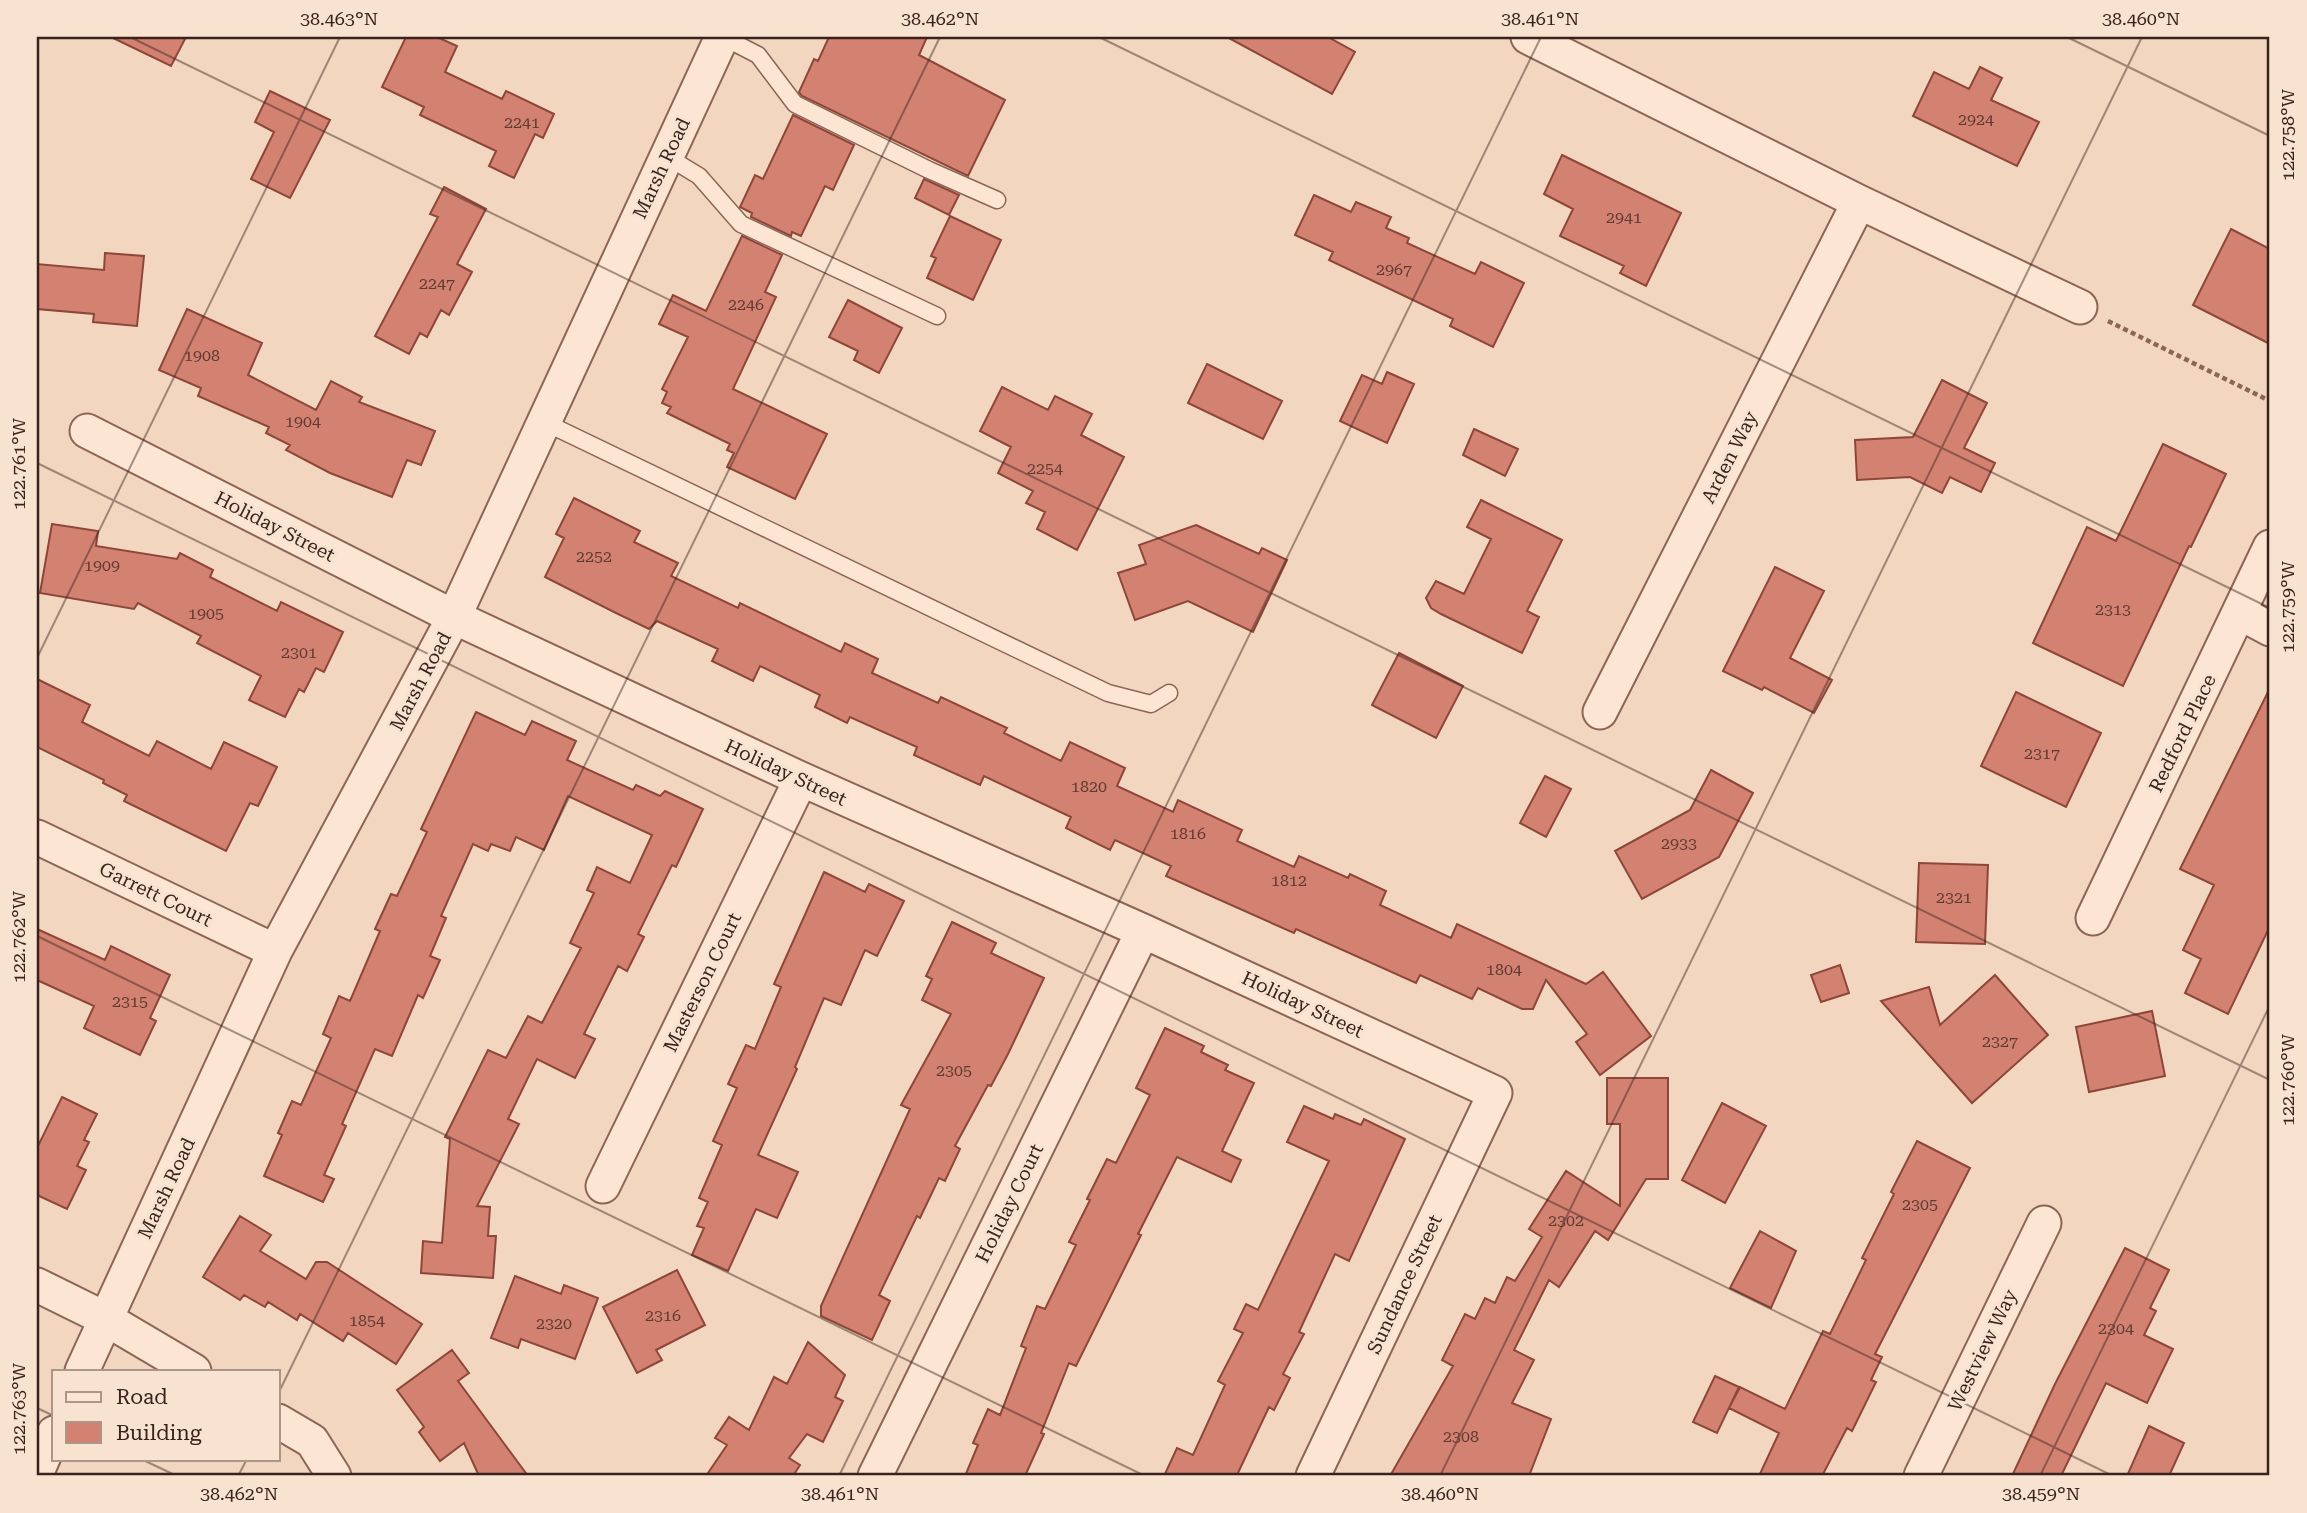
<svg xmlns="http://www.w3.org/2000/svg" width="2307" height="1513" viewBox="0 0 2307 1513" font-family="'Roboto Serif',serif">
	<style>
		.building { fill: #d38272; stroke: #8e4639; stroke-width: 2 }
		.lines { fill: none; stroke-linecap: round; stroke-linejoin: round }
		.lane-casing { stroke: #8c6556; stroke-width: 19 }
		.street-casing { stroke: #8c6556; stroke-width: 37 }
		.path { stroke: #8c6556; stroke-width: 4.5; stroke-dasharray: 5 3.5; stroke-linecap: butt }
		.lane { stroke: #fce6d3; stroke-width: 16 }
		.street { stroke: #fce6d3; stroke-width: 33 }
		.ticks { fill: none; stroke: #3a231c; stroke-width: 2; stroke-opacity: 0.45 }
		.labels { text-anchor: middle; stroke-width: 6; stroke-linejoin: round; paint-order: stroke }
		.number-label { font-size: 16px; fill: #603b32 }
		.street-label { font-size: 19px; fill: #3a231c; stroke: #f8e2d0 }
		.neatline { fill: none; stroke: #3a231c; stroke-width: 2.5 }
		.ticks-label { font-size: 18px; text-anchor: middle; fill: #3a231c }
	</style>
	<rect width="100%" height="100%" fill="#f2d6bf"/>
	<!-- building -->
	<path class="building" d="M111 37H186L171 66Z
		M406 37H437L457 46 445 72 502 99 506 91 554 114 543 138 535 134 514 178 489 166 496 151 420 115 424 107 382 87Z
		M829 37H927L919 55 1005 100 968 176 802 96 799 92 814 59 818 61Z
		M1227 37H1328L1355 52 1332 94Z
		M1980 67 2002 78 1991 100 2039 122 2017 166 1913 116 1934 72 1969 89Z
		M270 91 330 120 290 198 251 179 274 132 255 122Z
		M793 115 854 145 833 190 825 186 801 236 792 232 791 236 751 217 752 213 740 207 755 175 763 179Z
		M1562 155 1681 213 1646 286 1620 273 1624 266 1560 236 1573 209 1544 194Z
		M924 179 959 195 949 215 915 198Z
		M444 187 486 209 457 264 472 272 449 315 441 310 427 337 420 333 409 354 375 336 438 217 430 214Z
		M1314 195 1351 212 1356 202 1391 217 1386 228 1409 238 1407 243 1475 274 1481 262 1524 283 1493 347 1450 326 1453 319 1329 260 1333 252 1295 235Z
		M950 216 1001 240 973 300 927 278 936 258 931 256Z
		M2231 229 2270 249V344L2193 305Z
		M742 236 782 255 765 292 776 297 733 389 827 434 795 499 727 467 734 453 727 450 730 444 667 413 671 407 662 403 667 392 662 389 688 337 659 324 673 295 706 311Z
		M105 253 144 256 137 326 93 322 94 314 37 309V264L104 270Z
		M848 300 902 328 879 373 854 360 858 351 829 337Z
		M187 309 262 343 248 375 316 410 331 381 362 397 359 402 435 431 421 465 407 460 392 497 330 473 286 450 290 445 266 433 269 427 198 396 201 388 159 370Z
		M1207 364 1282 401 1263 439 1188 403Z
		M1387 372 1414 384 1387 443 1340 421 1362 375 1382 384Z
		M1942 380 1987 403 1964 448 1995 463 1981 492 1950 477 1942 493 1910 477 1857 480 1855 440 1913 437Z
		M1002 387 1048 410 1055 396 1092 414 1081 435 1124 457 1077 550 1037 529 1045 512 1026 503 1033 491 998 473 1011 447 980 431Z
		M1474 429 1518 449 1505 476 1463 455Z
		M2163 444 2226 474 2191 547 2189 546 2123 686 2033 643 2087 527 2116 541Z
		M574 498 640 531 634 542 678 563 671 576 738 608 740 603 841 652 845 643 878 659 872 673 938 703 941 697 1007 728 1004 733 1061 761 1070 742 1125 768 1117 786 1173 812 1178 800 1242 830 1237 841 1294 867 1299 856 1348 878 1350 874 1386 891 1380 905 1451 938 1457 924 1586 984 1603 972 1651 1036 1600 1075 1576 1042 1587 1034 1546 980 1533 1009H1522L1478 988 1472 999 1420 975 1416 983 1296 929 1294 933 1166 876 1171 866 1115 840 1110 850 1066 828 1071 817 984 776 980 785 914 755 917 747 850 717 847 723 815 707 820 695 760 666 753 681 712 661 718 649 657 621 649 629 614 612 545 577 564 538 556 534Z
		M1481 500 1562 540 1527 611 1539 617 1522 653 1441 614 1431 608 1426 598 1436 581 1464 594 1491 539 1467 527Z
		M52 524 98 531 96 546 177 559 180 553 213 570 210 577 277 611 281 602 343 632 324 672 316 668 304 692 299 689 285 717 249 700 261 676 197 643 201 636 138 603 134 609 40 593Z
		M1196 525 1259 554 1262 548 1287 560 1253 632 1188 601 1135 620 1118 573 1146 564 1139 545Z
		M1775 567 1824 591 1790 658 1832 680 1814 713 1764 687 1762 690 1723 671Z
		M1399 653 1463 686 1436 738 1372 705Z
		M37 679 90 705 82 722 149 756 157 741 211 769 224 742 277 767 258 806 250 803 226 851 124 801 127 795 103 783 104 780 37 747Z
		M2270 688V926L2228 1014 2185 993 2201 959 2183 950 2214 885 2180 869Z
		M2016 692 2101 733 2066 807 1981 766Z
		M476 712 525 735 532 721 576 741 567 760 633 790 636 785 660 796 665 791 703 809 676 867 672 865 638 934 644 937 627 971 618 966 584 1034 595 1039 575 1078 537 1059 508 1119 519 1124 477 1206 490 1207 488 1236H496L493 1278 421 1273 423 1241 442 1243 450 1139 445 1137 488 1050 506 1058 528 1016 542 1023 581 948 570 943 594 893 587 890 597 867 630 883 652 835 568 796 544 850 516 837 510 851 491 844 488 851 473 844 441 916 446 918 430 956 440 960 423 998 418 995 392 1056 375 1049 342 1124 346 1126 324 1175 334 1179 323 1202 264 1176 282 1135 278 1133 292 1101 301 1105 331 1038 323 1034 339 996 350 1001 380 931 375 929 391 894 397 896 427 832 421 829Z
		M1711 770 1753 793 1719 857 1642 899 1615 851 1690 810Z
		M1545 776 1571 789 1546 837 1520 823Z
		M1919 863 1988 865 1985 944 1916 942Z
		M824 872 865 892 869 884 904 901 877 956 865 950 841 1005 824 998 795 1067 797 1069 758 1155 798 1172 777 1218 756 1209 728 1271 692 1255 704 1228 697 1226 708 1202 699 1198 722 1145 713 1141 737 1088 728 1084 746 1045 755 1049 781 987 774 984Z
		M952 922 996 943 991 953 1044 978 1008 1054 991 1086 988 1085 955 1146 960 1149 945 1181 939 1178 920 1218 917 1216 879 1295 890 1301 872 1340 821 1316V1306L910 1109 901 1105 951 1014 922 1000 932 979 926 976Z
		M37 929 105 960 111 946 170 975 150 1018 156 1021 140 1055 84 1028 94 1006 37 980Z
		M1840 965 1849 993 1821 1002 1811 975Z
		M1995 975 2048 1035 1972 1103 1881 1001 1929 987 1940 1025Z
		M2152 1011 2165 1076 2089 1092 2076 1027Z
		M1165 1028 1204 1046 1201 1052 1228 1065 1225 1070 1254 1083 1222 1151 1241 1160 1231 1182 1177 1157 1138 1234 1141 1235 1076 1366 1069 1363 1041 1433 1044 1434 1025 1476H965L978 1445 973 1443 988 1409 1000 1415 1026 1348 1021 1346 1037 1306 1045 1309 1076 1245 1069 1242 1090 1200 1087 1199 1107 1159 1116 1163 1150 1095 1136 1088Z
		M1607 1078H1668V1179H1646L1608 1240 1595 1231 1559 1287 1549 1280 1514 1350 1534 1360 1512 1403 1551 1419 1529 1476H1390L1453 1366 1442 1360 1465 1314 1475 1319 1485 1298 1495 1303 1507 1277 1515 1281 1542 1237 1529 1229 1566 1171 1620 1206V1124H1607Z
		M62 1097 97 1114 84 1140 89 1142 77 1166 86 1170 67 1209 37 1195V1148Z
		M1722 1103 1766 1126 1725 1203 1682 1180Z
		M1304 1106 1333 1119 1335 1114 1361 1125 1364 1119 1405 1139 1349 1261 1335 1254 1299 1332 1304 1334 1283 1374 1290 1378 1274 1410 1269 1407 1237 1475 1240 1476H1164L1177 1448 1193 1455 1225 1385 1218 1381 1243 1333 1234 1329 1246 1304 1258 1310 1329 1161 1287 1142Z
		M1917 1141 1970 1168 1875 1354 1882 1357 1871 1380 1876 1382 1852 1431 1847 1428 1822 1476H1759L1779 1433 1729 1408 1740 1387 1785 1409 1823 1331 1830 1334 1866 1260 1862 1258 1894 1194 1891 1192Z
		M240 1216 271 1235 260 1251 306 1279 316 1262H327L422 1324 396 1364 348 1333 343 1341 300 1314 297 1320 268 1302 265 1307 244 1295 240 1300 203 1277Z
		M1760 1231 1796 1251 1771 1308 1730 1288Z
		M2125 1248 2169 1270 2150 1308 2156 1311 2144 1335 2173 1349 2147 1403 2106 1383 2061 1476H2012L2055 1384Z
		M677 1270 705 1325 656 1350 662 1360 637 1373 603 1307Z
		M515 1276 561 1294 564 1285 598 1298 575 1359 521 1339 518 1348 491 1338Z
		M808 1342 845 1375 835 1397 843 1401 823 1442 807 1434 789 1458 800 1465 793 1476H706L727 1445 715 1438 729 1417 749 1430 774 1377 787 1384Z
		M452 1350 469 1373 458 1381 528 1476H479L464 1443 440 1461 419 1432 424 1427 397 1390Z
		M1715 1376 1739 1387 1717 1433 1693 1422Z
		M2149 1426 2184 1443 2169 1476H2127Z"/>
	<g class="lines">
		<!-- lane casing -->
		<g class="lane-casing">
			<path id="lane" d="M723 37 758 55 795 104 929 170 997 200
				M666 156 699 176 741 224 937 316
				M544 422 1108 693 1151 704 1169 693"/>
		</g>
		<!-- street casing -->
		<g class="street-casing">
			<path id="street" d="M1528 37 1859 202 2080 307
				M87 431 454 617 801 779 1143 931 1495 1093 1313 1476
				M2240 613 2270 629
				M1600 712 1859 202
				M37 837 275 951
				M2093 918 2270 547
				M603 1186 801 779
				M37 1285 106 1319 194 1371
				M82 1371 275 951 454 617 722 37
				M278 1421 312 1441 334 1476
				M37 1472 54 1433
				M875 1476 1143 931
				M1921 1476 2044 1223"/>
		</g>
		<!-- path -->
		<path class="path" d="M2108 321 2270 401"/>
		<!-- lane -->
		<use href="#lane" class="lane"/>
		<!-- street -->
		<use href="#street" class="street"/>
	</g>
	<!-- ticks -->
	<path class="ticks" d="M130 37 2270 1080M1099 37 2270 608M2067 37 2270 136M37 463 2113 1476M37 658 340 37M37 936 1145 1476M278 1394 940 37M37 1408 54 1416M141 1459 177 1476M238 1476 247 1459M839 1476 1541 37M1440 1476 2142 37M2040 1476 2270 1005"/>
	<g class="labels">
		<!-- number labels -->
		<g class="number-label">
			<text x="1976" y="125">2924</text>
			<text x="522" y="128">2241</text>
			<text x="1624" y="223">2941</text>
			<text x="1394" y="275">2967</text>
			<text x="437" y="289">2247</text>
			<text x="746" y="310">2246</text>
			<text x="202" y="361">1908</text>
			<text x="303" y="427">1904</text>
			<text x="1045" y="474">2254</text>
			<text x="594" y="562">2252</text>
			<text x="102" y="571">1909</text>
			<text x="2113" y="615">2313</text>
			<text x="206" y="619">1905</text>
			<text x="299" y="658">2301</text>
			<text x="2042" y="759">2317</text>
			<text x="1089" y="792">1820</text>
			<text x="1188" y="839">1816</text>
			<text x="1679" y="849">2933</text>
			<text x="1289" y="886">1812</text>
			<text x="1954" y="903">2321</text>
			<text x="1504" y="975">1804</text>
			<text x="130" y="1007">2315</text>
			<text x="2000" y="1047">2327</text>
			<text x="954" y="1076">2305</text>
			<text x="1920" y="1210">2305</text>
			<text x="1566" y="1226">2302</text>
			<text x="663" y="1321">2316</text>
			<text x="367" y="1326">1854</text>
			<text x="554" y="1329">2320</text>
			<text x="2116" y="1334">2304</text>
			<text x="1461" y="1442">2308</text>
		</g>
		<!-- street labels -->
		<g class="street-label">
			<text transform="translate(661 168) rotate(-65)" y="7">Marsh Road</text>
			<text transform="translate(1729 457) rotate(-63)" y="7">Arden Way</text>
			<text transform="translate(275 526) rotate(27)" y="7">Holiday Street</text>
			<text transform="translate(420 681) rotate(-62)" y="7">Marsh Road</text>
			<text transform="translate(2182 733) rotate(-64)" y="7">Redford Place</text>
			<text transform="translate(786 772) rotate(25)" y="7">Holiday Street</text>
			<text transform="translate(156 894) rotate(26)" y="7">Garrett Court</text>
			<text transform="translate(702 982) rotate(-64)" y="7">Masterson Court</text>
			<text transform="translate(1303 1004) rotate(25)" y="7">Holiday Street</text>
			<text transform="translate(166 1188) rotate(-65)" y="7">Marsh Road</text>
			<text transform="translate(1009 1203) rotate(-64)" y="7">Holiday Court</text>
			<text transform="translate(1404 1284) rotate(-65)" y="7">Sundance Street</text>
			<text transform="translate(1982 1350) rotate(-64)" y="7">Westview Way</text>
		</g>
	</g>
	<!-- border -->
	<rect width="2307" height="1513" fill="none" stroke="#f8e2d0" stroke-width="77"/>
	<!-- legend -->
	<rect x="52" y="1370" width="228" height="91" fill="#f8e2d0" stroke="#ac9688" stroke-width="2"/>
	<rect x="66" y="1392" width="35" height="10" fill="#fce6d3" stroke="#ac9688" stroke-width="2"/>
	<text x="116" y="1404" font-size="21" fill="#3a231c">Road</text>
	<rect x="66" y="1422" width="35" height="21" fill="#d38272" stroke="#ac9688" stroke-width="2"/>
	<text x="116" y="1440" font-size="21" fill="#3a231c">Building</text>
	<rect x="38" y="38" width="2230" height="1436" class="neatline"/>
	<g class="ticks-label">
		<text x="339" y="25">38.463°N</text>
		<text x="940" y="25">38.462°N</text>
		<text x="1540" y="25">38.461°N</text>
		<text x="2141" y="25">38.460°N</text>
		<text transform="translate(2288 135) rotate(-90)" y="6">122.758°W</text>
		<text transform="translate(19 464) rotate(-90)" y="6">122.761°W</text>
		<text transform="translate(2288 607) rotate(-90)" y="6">122.759°W</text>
		<text transform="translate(19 937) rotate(-90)" y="6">122.762°W</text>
		<text transform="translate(2288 1080) rotate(-90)" y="6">122.760°W</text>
		<text transform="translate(19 1409) rotate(-90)" y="6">122.763°W</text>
		<text x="239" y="1500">38.462°N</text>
		<text x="840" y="1500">38.461°N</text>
		<text x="1440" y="1500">38.460°N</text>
		<text x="2041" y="1500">38.459°N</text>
	</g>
</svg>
